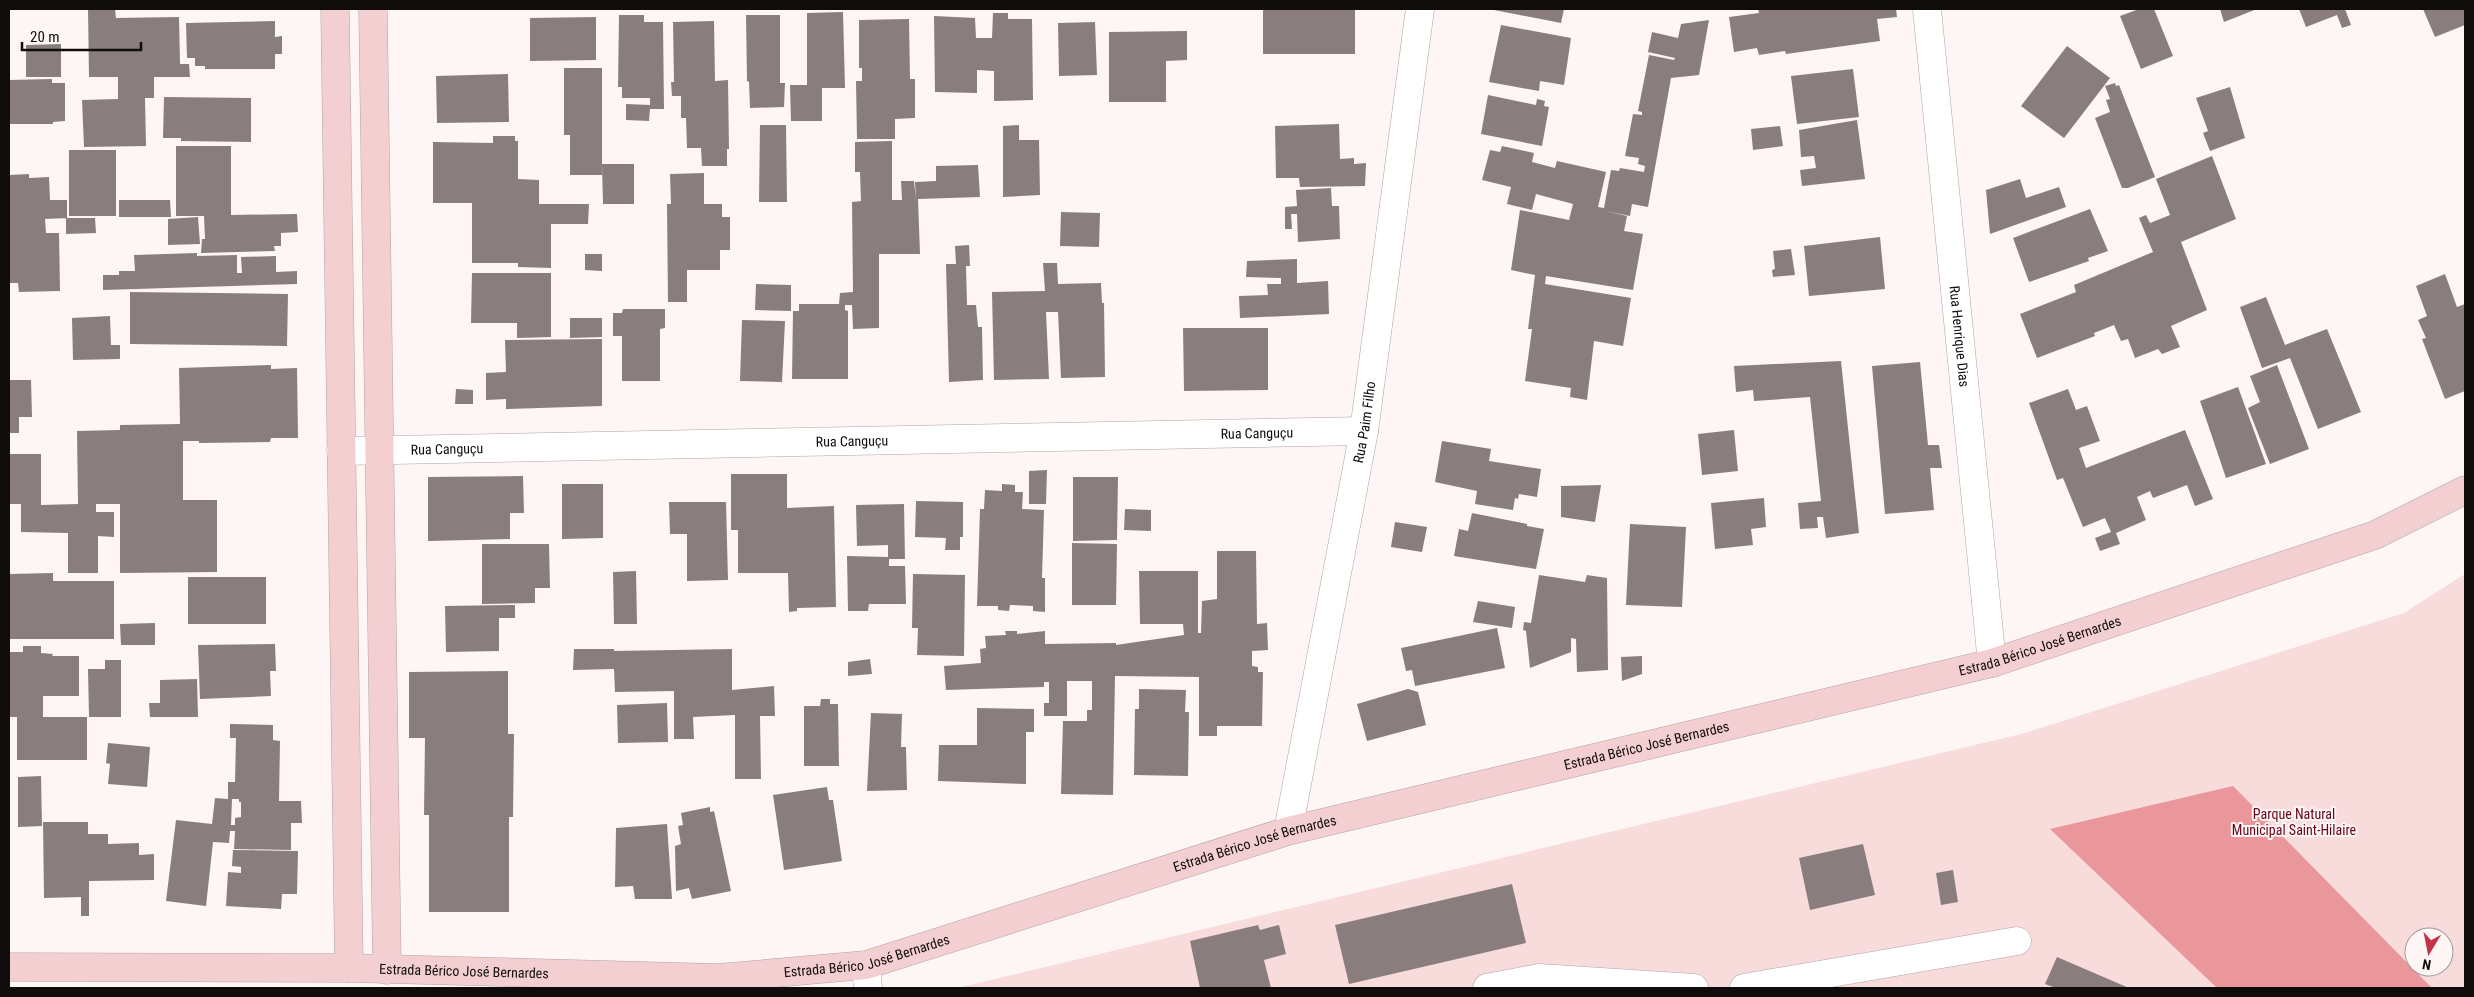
<svg xmlns="http://www.w3.org/2000/svg" width="2474" height="997" viewBox="0 0 2474 997" font-family="'Roboto Condensed',sans-serif">
	<style>
		.green { fill: #f8dcdc; fill-rule: evenodd }
		.forest { fill: #e9979a }
		.building { fill: #8a7d7d; fill-rule: evenodd }
		.lines { fill: none; stroke-linecap: round; stroke-linejoin: round }
		.street-casing { stroke: #b2a4a4; stroke-width: 29 }
		.secondary-casing { stroke: #b2a4a4; stroke-width: 29 }
		.street { stroke: #fff; stroke-width: 28 }
		.secondary { stroke: #f3cfd2; stroke-width: 28 }
		.labels { text-anchor: middle; stroke-width: 4; stroke-linejoin: round; paint-order: stroke }
		.street-label { font-size: 14px; fill: #100c0c; stroke: #fef5f5 }
		.park-label { font-size: 14px; fill: #67031b; stroke: #fef5f5 }
	</style>
	<rect width="100%" height="100%" fill="#fef5f5"/>
	<!-- green -->
	<path class="green" d="M2465 574V988H957L2025 733 2404 613ZM2414 937H2444V967H2414Z"/>
	<!-- forest -->
	<path class="forest" d="M2233 786 2432 988H2217L2050 829Z"/>
	<!-- building -->
	<path class="building" d="M88 9H115L116 18 179 17 180 64H189L190 77H154V98H145L146 146 84 147 82 100 118 99V77H89Z
		M1263 9H1355V54H1263Z
		M1489 9H1564L1561 23Z
		M1758 9H1896L1897 17 1877 19 1880 41 1786 54 1785 51 1759 55 1757 48 1734 52 1729 17 1759 13Z
		M2139 9H2154L2173 56 2141 69 2120 16Z
		M2220 9H2257L2224 22Z
		M2299 9H2345L2351 25 2342 28 2337 15 2306 27Z
		M2423 9H2465V25L2435 37Z
		M843 12 845 88H822V121H791L790 85H807V13Z
		M993 13H1008V19H1032L1033 100 994 101V71L977 70V93L935 92 934 16 975 18 976 38H992Z
		M619 15H644V22H663L664 109H650L649 121 626 120V104L650 105V98H622V87H618Z
		M746 15H780V83H785L784 107 750 108 749 82 747 81Z
		M596 17V60L530 61V18Z
		M909 19 910 79H915V118L895 119V139H857L856 81H862V68H859V20Z
		M1709 20 1699 75 1671 78 1648 207 1632 204 1630 216 1605 211 1627 216 1624 231 1643 234 1633 290 1546 276 1545 284 1631 298 1623 346 1594 341 1587 400 1570 397 1571 388 1525 381 1532 329H1528L1535 275 1511 270 1520 210 1569 220 1573 204 1536 194 1532 210 1507 204 1511 187 1482 180 1490 150 1500 152 1502 146 1534 153 1532 162 1555 168 1557 161 1606 172 1598 207 1604 208 1611 170 1619 171 1620 168 1644 172 1645 166 1638 164 1639 158 1625 156 1633 114 1642 115V112L1638 111 1649 55 1674 60 1675 58 1648 52 1652 32 1678 38 1681 24Z
		M275 21V37L282 36V54H275V69H205V66H195V58H187L186 23Z
		M714 21 715 81 728 80 729 149H727V166H702L701 148H687L686 118H681V96H672L671 82H674L673 22Z
		M1095 22 1097 75 1059 76 1058 23Z
		M1501 25 1571 38 1564 85 1540 81 1539 91 1489 82Z
		M1187 31V60L1166 61V102H1109V32Z
		M61 44V77H26V45Z
		M2067 46 2110 78 2064 138 2021 106Z
		M564 68H602V175H570V135H564Z
		M1853 69 1859 117 1797 124 1791 76Z
		M508 74 509 122 437 123 436 76Z
		M52 79V83H65V121L53 122V124H9V80Z
		M2115 83 2116 86 2119 85 2155 177 2128 188H2122L2095 118 2110 112 2106 100 2110 99 2105 86Z
		M2230 87 2245 138 2210 151 2203 133 2208 131 2196 98Z
		M1488 95 1536 105 1537 99 1545 101 1544 106 1549 107 1542 146 1481 134Z
		M164 97 251 98V142L181 141V138H163Z
		M1857 120 1865 179 1802 186 1800 170 1816 168 1814 156 1801 157 1799 130Z
		M1339 124 1340 159 1354 158V164L1366 163 1365 186 1300 187 1299 178H1276L1275 126Z
		M760 125H786L787 202H759Z
		M1019 125V140H1039L1040 195 1003 197V126Z
		M1780 126 1783 146 1753 150 1751 129Z
		M493 136H515V141H518V179L539 180V204H589L588 224H551V268L518 267V263H472V203H433V142L493 143Z
		M892 141V200H902L901 181H914L916 200 915 182 936 181V166L978 165 980 197 918 199 920 254H879V328L853 329 852 305H845V310L848 311V379H792L793 311H799V304H839L840 293 853 292 852 202 861 201 860 172H855V142Z
		M176 146H231V215L297 214 298 232 281 233V246H274L275 251 201 253 202 239H205L204 216H176Z
		M69 150H116V216H69Z
		M2212 156 2236 219 2181 242 2207 310 2171 326 2180 347 2162 354 2158 349 2135 358 2128 339 2121 341 2114 325 2094 333 2095 336 2037 358 2020 314 2076 292 2074 285 2153 252 2139 218 2146 215 2150 223 2170 215 2156 179Z
		M602 164H634V204H603Z
		M704 173V204H722V217H730V250H720V270H687V302H668L667 204H671L670 174Z
		M29 174V178L49 177 50 200H67V218L45 219 46 233H59L60 291 19 292 18 283H9V175Z
		M2020 179 2026 198 2059 187 2066 207 1990 234 1986 190Z
		M1331 188 1332 206H1339L1340 239 1298 242 1297 214H1291L1292 229H1285V207L1297 206 1296 190Z
		M119 200H170L171 217H119Z
		M2090 209 2108 251 2088 258 2089 261 2029 282 2013 238Z
		M1061 212 1100 213 1099 247 1060 246Z
		M198 217 200 244 168 245V219Z
		M66 218H95L96 233 66 234Z
		M1880 237 1885 289 1809 296 1804 246Z
		M969 245 970 266H966L967 305H976L978 327H982L983 380 949 382 946 264H956L955 246Z
		M1791 249 1795 275 1773 277 1772 270 1775 269 1773 251Z
		M197 253V256L237 255V273H242L241 257 276 256V272L297 271V284L103 290V275H119V271H135L134 255Z
		M585 254H602V271L585 270Z
		M1297 259V283L1328 281 1329 314 1240 318 1239 296 1268 295 1267 284H1281V278L1246 277 1247 261Z
		M1043 263H1057L1058 284 1101 283 1102 303H1104L1105 377 1061 378 1058 312H1046L1049 379 994 380 992 292 1045 291Z
		M472 273H551V337L517 338V323H471Z
		M2445 274 2457 307 2465 304V391L2445 399 2422 339 2426 338 2418 320 2427 316 2416 286Z
		M756 284 791 285V311L755 310Z
		M130 292 288 294 287 346 130 344Z
		M2266 297 2285 345 2327 329 2361 412 2318 429 2290 358 2262 368 2240 307Z
		M623 309H665V328L660 329V381H622V336H613V313H622Z
		M110 316 111 345H120V359L73 360 72 318Z
		M570 318H602V337L570 338Z
		M742 320 785 321 782 382 740 381Z
		M1183 328H1268V390L1184 391Z
		M602 339V406L506 409V399L486 400V373L506 372 505 340Z
		M1841 361 1859 533 1826 538 1823 517H1817L1818 528 1800 529 1798 503 1821 501 1810 397 1754 401 1753 390 1736 392 1734 366Z
		M1920 362 1928 445H1939L1942 468H1930L1934 510 1885 514 1872 366Z
		M271 365V369L297 368 298 438H271L270 442 199 443V441H183V500H217V572L120 573V504H96V512H114V537L98 536V573H68V533L21 532V504H9V454H41V505L78 504 77 431 120 430V425L180 424 179 368Z
		M2277 365 2309 449 2270 464 2248 408 2260 402 2250 376Z
		M9 380H31L32 417H19V433H9Z
		M2238 387 2266 464 2226 478 2200 401Z
		M456 389 473 390V404H455Z
		M2068 389 2076 410 2087 406 2100 441 2079 448 2086 468 2185 430 2213 499 2195 506 2187 485 2153 498 2150 491 2137 497 2146 520 2116 533 2120 544 2100 551 2095 538 2111 532 2105 518 2083 527 2063 478 2057 480 2029 403Z
		M1734 430 1738 471 1702 475 1698 434Z
		M1442 441 1491 449 1489 461 1541 469 1537 497 1519 494 1518 499 1515 498 1513 510 1475 504 1477 491 1435 482Z
		M1047 470 1046 504H1029V471Z
		M731 474H787V508L834 506 836 607 797 608V611L789 612 788 573H738V530H731Z
		M523 476 524 513H510V539L428 541V477Z
		M1073 477H1118L1117 540 1073 541Z
		M562 484H603V538L562 539Z
		M1002 484 1015 485V492H1023L1022 509 1044 510 1042 578H1045V612L1033 611V606L1010 605 1009 611 998 610V606H977L980 509H984L985 490 1002 491Z
		M1601 485 1595 522 1561 517V486Z
		M1764 498 1766 527 1751 529 1753 545 1715 549 1711 503Z
		M916 501 963 502V537H960V550H945L946 538 915 537Z
		M669 502H726L728 580 687 581V534H670Z
		M904 504 905 559H889V566H905L906 604H869L868 611H848L847 556 888 557V545L857 546 856 505Z
		M1125 509 1151 510V531L1124 530Z
		M1472 513 1527 524V526L1544 529 1536 569 1454 556 1459 529 1468 531Z
		M1395 522 1427 527 1422 552 1391 547Z
		M1630 524 1686 527 1682 607 1626 605Z
		M1072 543 1117 544 1116 605H1072Z
		M482 544H549L550 588H535V603L482 604Z
		M1217 551H1256L1257 624 1267 623 1268 650 1252 651V666L1258 667V672H1263L1262 726H1217V736H1199V677L1115 676 1113 795 1061 794 1063 721H1087V710H1092V681H1067V716H1044V703H1049V682H1044V687L946 690 944 666 981 663 980 649 986 648 985 636 1006 635 1005 631H1017V634L1045 631V644L1116 643V645L1184 635 1183 624H1140L1139 571H1198V633H1201L1202 601 1217 599Z
		M636 571 637 624H614L613 572Z
		M53 573V581H114V639H9V574Z
		M913 574 965 575 964 656 917 655 918 628H912Z
		M1539 575 1585 582 1587 575 1607 578 1608 670 1577 672 1576 639 1571 638V652L1530 668 1526 631 1523 630 1524 622 1531 623Z
		M188 577H266V624H188Z
		M1478 601 1515 607 1512 628 1473 622Z
		M515 605V618H499V651L446 652 445 606Z
		M155 623V645H121L120 624Z
		M1497 628 1505 668 1415 686 1412 670 1406 671 1401 648Z
		M275 644 276 671H270L271 696 200 699 198 645Z
		M23 646H41V653L53 654 52 656H79V696H43V717H87V760H17V717H9V652H23Z
		M574 649H614V651L732 649V690L774 686 775 716H760L761 779H735V715L693 717 694 739H674V691L615 692 614 669 573 670Z
		M1642 656V674L1622 681 1621 657Z
		M870 659 872 674 848 676V662Z
		M105 660H121V717H89L88 669H105Z
		M508 671V734H514L513 817H509V912H429V815H424L425 738H409V672Z
		M197 679 198 717H150L149 703H160V680Z
		M1139 689 1186 690 1185 712H1189L1188 776 1134 775 1135 709H1139Z
		M1408 689 1418 692 1426 725 1367 741 1357 704Z
		M821 699H830V704H838L839 766H804V706H820Z
		M667 703 668 742 618 743 617 705Z
		M977 708 1034 709V732H1026V784L938 781 939 745H977Z
		M871 713 902 714 901 747H906L907 790 867 791Z
		M230 724 273 725V740L280 741 279 801H301L302 823H291V850L234 849 235 831H230L229 843 213 842 206 906 166 901 176 820 212 824 215 798 228 799V782H235L236 738H230ZM232 799H239V802H241V817L235 818V825H231Z
		M108 743 150 747 147 787 108 784 110 764 106 763Z
		M41 776 42 826 18 827V777Z
		M827 787 829 800H833L842 861 784 870 773 795Z
		M710 807V812L714 811 731 891 692 899 689 888 676 891 675 846 681 844 678 826 683 825 681 813Z
		M43 822H88V834H108V844L139 843V855L154 854V880L89 881V916H81V897L44 898Z
		M667 824 672 899H635L633 886 615 887 616 828Z
		M1863 844 1875 895 1810 910 1799 858Z
		M233 850 298 851 297 894H282L281 909 226 906 228 872 241 873V867L232 866Z
		M1953 870 1958 902 1941 905 1936 873Z
		M1512 884 1526 943 1349 984 1335 925Z
		M1258 925 1260 930 1279 925 1286 954 1264 960 1271 988H1200L1190 941Z
		M2057 957 2129 988H2056L2045 984Z"/>
	<g class="lines">
		<!-- street casing -->
		<g class="street-casing">
			<g id="street">
				<path id="s1" d="M1927 9 1992 663"/>
				<path id="s2" d="M341 451 1364 431"/>
				<path id="s3" d="M1288 831 1364 431 1420 9"/>
				<path d="M866 965 868 988"/>
				<path d="M1487 988 1539 978 1694 988"/>
				<path d="M1744 988 2017 941"/>
			</g>
		</g>
		<!-- secondary casing -->
		<g class="secondary-casing">
			<g id="secondary">
				<path d="M335 9 349 968"/>
				<path d="M373 9 387 970"/>
				<path id="s4" d="M9 967 349 968 718 978 866 965 1288 831 1992 663 2375 535 2465 490"/>
			</g>
		</g>
		<!-- street -->
		<use href="#street" class="street"/>
		<!-- secondary -->
		<use href="#secondary" class="secondary"/>
	</g>
	<g class="labels">
		<!-- street labels -->
		<g class="street-label">
			<text dy="5" stroke="none"><textPath href="#s1" startOffset="329">Rua Henrique Dias</textPath></text>
			<text dy="5" stroke="none"><textPath href="#s3" startOffset="416">Rua Paim Filho</textPath></text>
			<text dy="5" stroke="none"><textPath href="#s2" startOffset="916">Rua Canguçu</textPath></text>
			<text dy="5" stroke="none"><textPath href="#s2" startOffset="511">Rua Canguçu</textPath></text>
			<text dy="5" stroke="none"><textPath href="#s2" startOffset="106">Rua Canguçu</textPath></text>
			<text dy="5" stroke="none"><textPath href="#s4" startOffset="2075">Estrada Bérico José Bernardes</textPath></text>
			<text dy="5" stroke="none"><textPath href="#s4" startOffset="1669">Estrada Bérico José Bernardes</textPath></text>
			<text dy="5" stroke="none"><textPath href="#s4" startOffset="1265">Estrada Bérico José Bernardes</textPath></text>
			<text dy="5" stroke="none"><textPath href="#s4" startOffset="860">Estrada Bérico José Bernardes</textPath></text>
			<text dy="5" stroke="none"><textPath href="#s4" startOffset="455">Estrada Bérico José Bernardes</textPath></text>
		</g>
		<!-- park labels -->
		<g class="park-label">
			<text x="2294" y="819">Parque Natural<tspan x="2294" dy="16">Municipal Saint-Hilaire</tspan></text>
		</g>
	</g>
	<!-- border -->
	<rect width="2474" height="997" fill="none" stroke="#100c0c" stroke-width="20"/>
	<!-- north arrow -->
	<g transform="translate(2429 952) rotate(190)"><circle r="24" fill="#fef5f5" stroke="#9f9898"/>
	<path d="M0-4L9 19L0 12L-9 19Z" fill="#c23248"/>
	<text y="-8" font-size="14" font-weight="bold" text-anchor="middle" fill="#100c0c">N</text>
	</g>
	<!-- scale -->
	<path d="M22 42v8h119v-8" fill="none" stroke="#100c0c" stroke-width="2.5"/>
	<text x="30" y="42" font-size="15" fill="#100c0c" stroke="#fef5f5" stroke-width="4" paint-order="stroke">20 m</text>
</svg>
